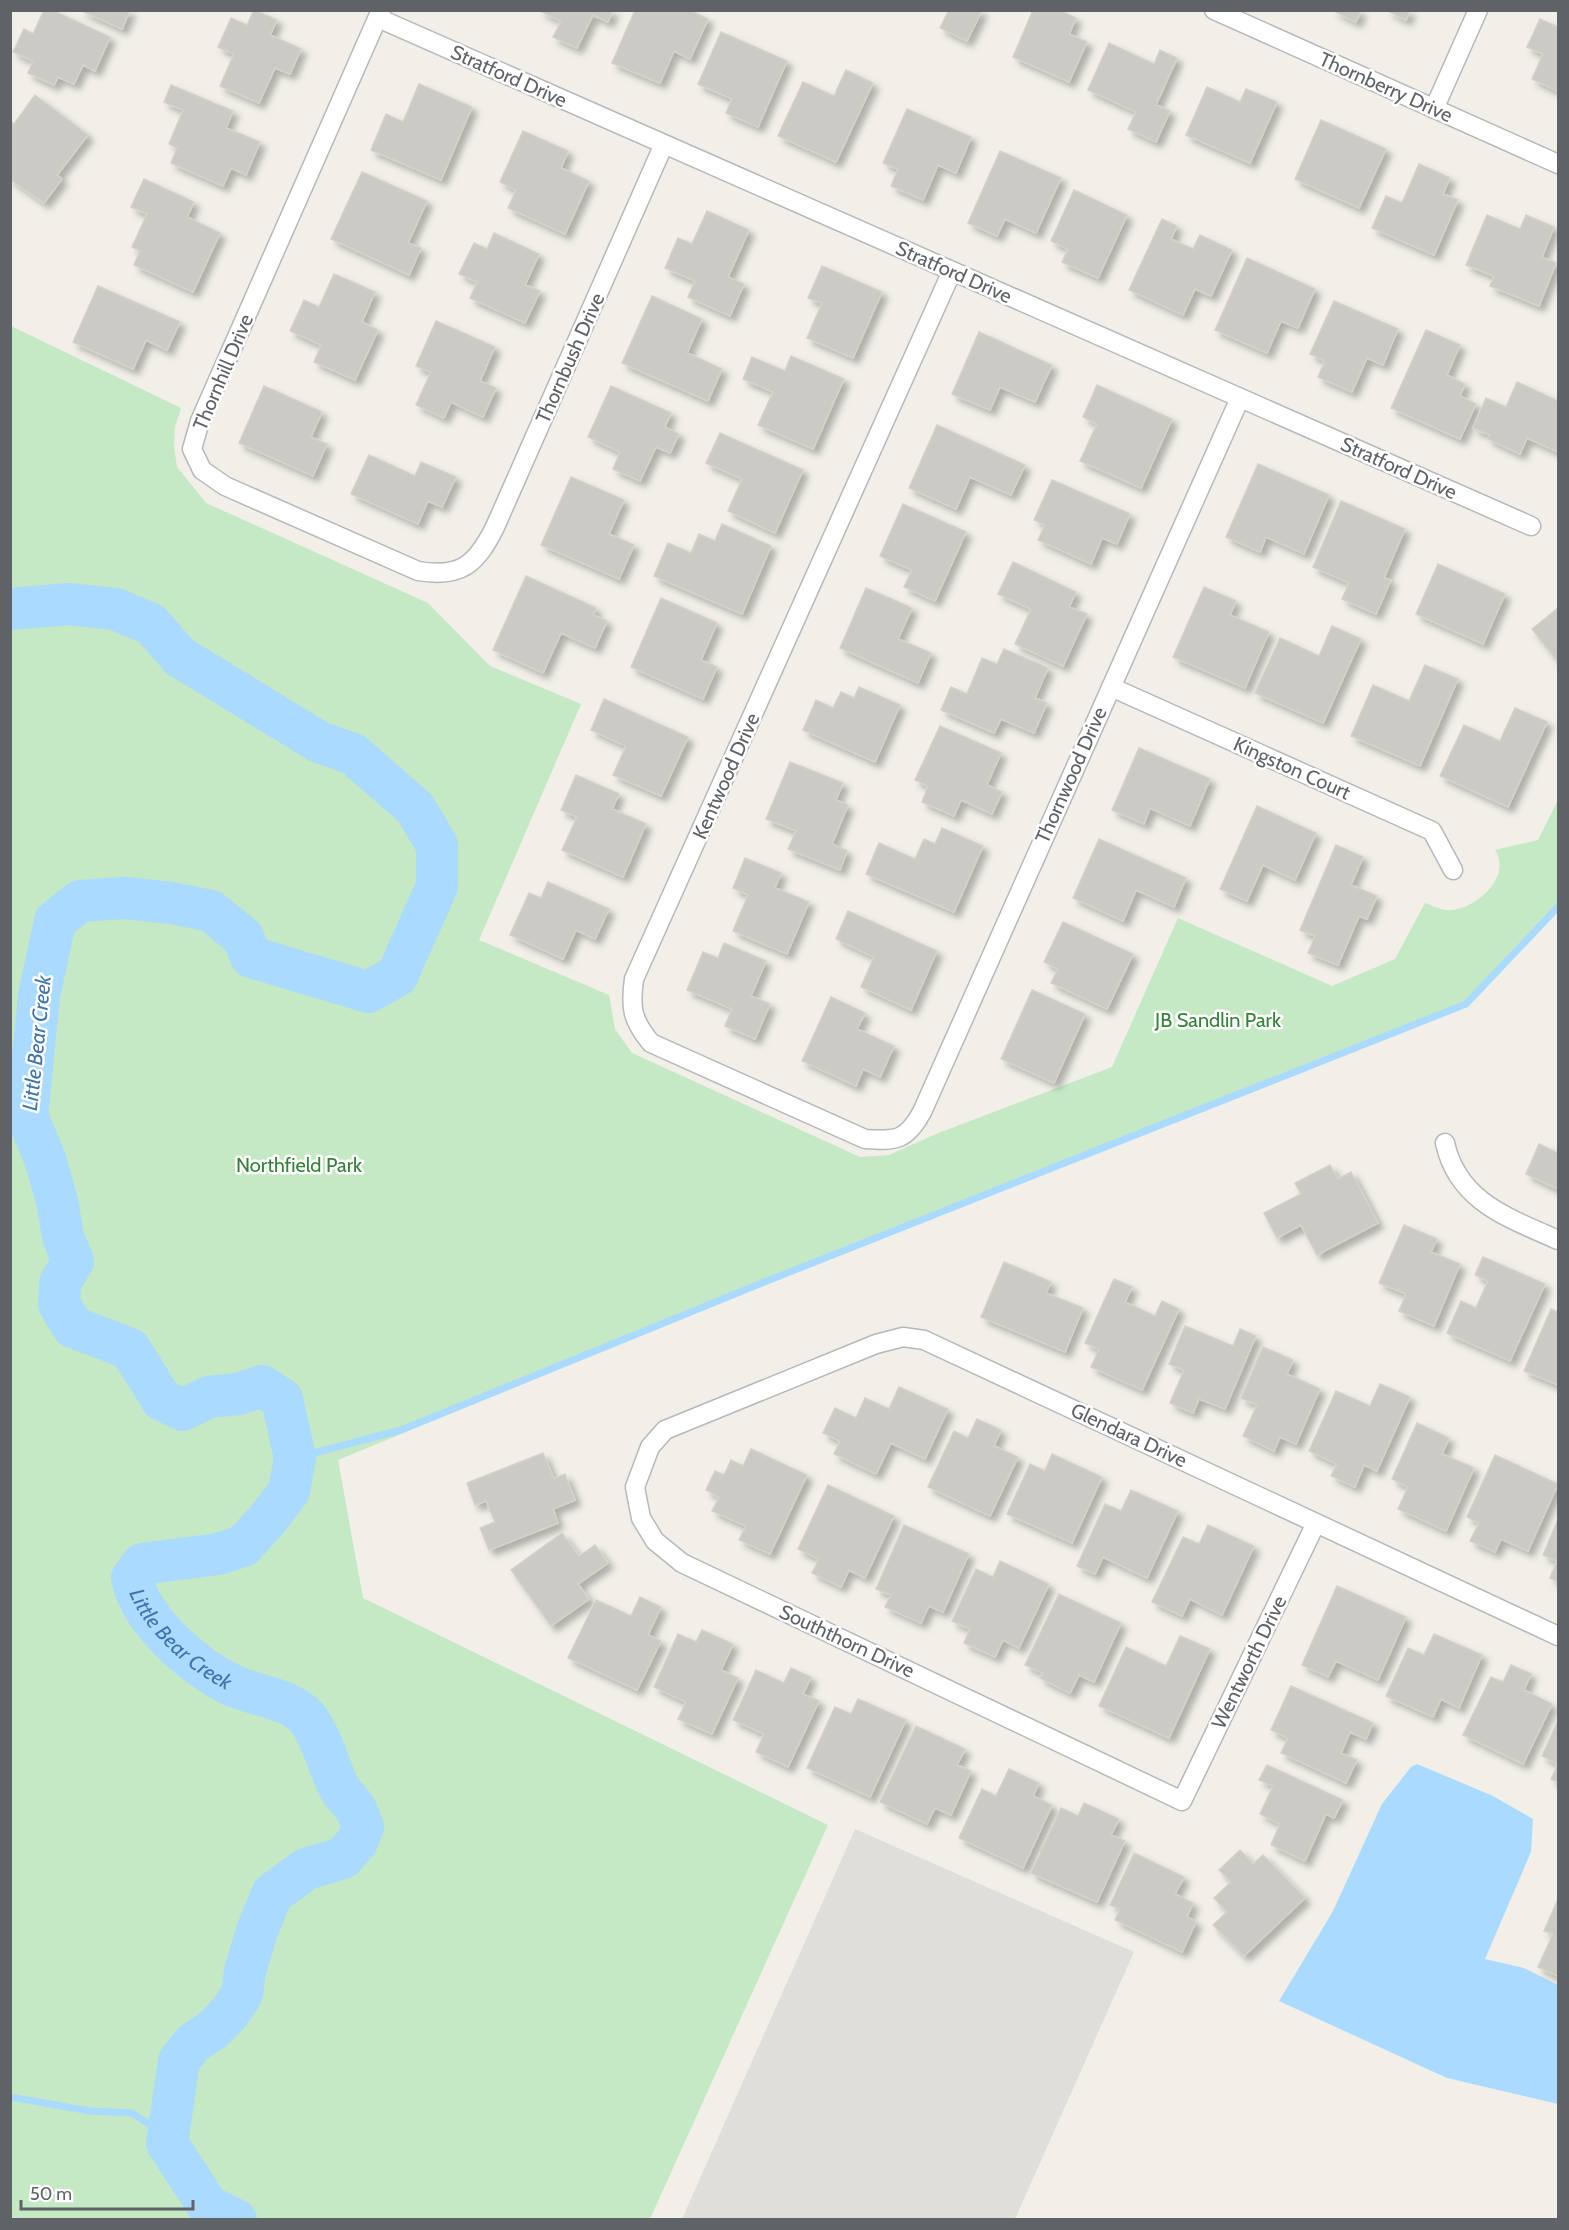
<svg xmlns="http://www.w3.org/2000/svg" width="1569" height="2230" viewBox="0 0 1569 2230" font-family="Cabin,sans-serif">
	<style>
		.industrial { fill: #e0deda }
		.green { fill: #c5e8c5 }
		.water { fill: #aadaff }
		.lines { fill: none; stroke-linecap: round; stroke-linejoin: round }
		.stream { stroke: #aadaff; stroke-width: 7 }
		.river { stroke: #aadaff; stroke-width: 42 }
		.building { fill: #cccac5; stroke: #d6d1c6; stroke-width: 1.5; filter: url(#shadow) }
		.minor-casing { stroke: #b5b8bc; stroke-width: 21 }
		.minor { stroke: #fff; stroke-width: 18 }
		.labels { text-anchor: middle; stroke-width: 5; stroke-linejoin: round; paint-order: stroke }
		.street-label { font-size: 20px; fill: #5f6368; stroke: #fff }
		.park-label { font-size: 20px; fill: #348238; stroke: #fff }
		.water-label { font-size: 21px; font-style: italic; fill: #4174aa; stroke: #fff }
	</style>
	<defs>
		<filter id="shadow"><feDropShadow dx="5.5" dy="5.5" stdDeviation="3" flood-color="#0004"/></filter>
	</defs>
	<rect width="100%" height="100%" fill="#f1efe8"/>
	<!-- industrial -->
	<path class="industrial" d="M855 1829 1134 1952 1015 2219H682Z"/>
	<!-- green -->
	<path class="green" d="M11 326 181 408 175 427 174 446 177 467 206 503 428 603 490 666 581 704 479 940 609 995 615 1029 632 1053 860 1157 889 1155 936 1134 1112 1067 1178 918 1332 986 1395 959 1425 903C1433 906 1443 911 1452 910 1478 907 1512 876 1495 850L1538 840 1558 800V907L1466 1004 971 1199 338 1460 363 1598 828 1825 650 2219H11Z"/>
	<!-- water -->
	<path class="water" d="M1417 1764 1493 1796 1533 1819 1531 1852 1485 1959 1524 1968 1558 1985V2104L1447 2078 1279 2001 1333 1911 1382 1804 1411 1767Z"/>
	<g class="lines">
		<!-- stream -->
		<path class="stream" d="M295 1458 401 1430 757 1285 1466 1004 1558 907
			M10 2097 90 2111 132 2113 160 2131 167 2143"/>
		<!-- river -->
		<path class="river" id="s1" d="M10 609 69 604 115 609 151 624 180 657 319 742 353 754 415 808 437 845V886L397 976 368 992 251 957 243 937 211 911 171 903 125 898 80 901 55 921 39 996 27 1116 45 1159 57 1201 63 1237 73 1261 60 1283 59 1304 73 1327 130 1349 162 1400 182 1410 209 1397 238 1394 262 1386 282 1399 295 1458 289 1491 267 1520 243 1546 218 1554 142 1564 132 1578C141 1622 196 1669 236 1687 258 1696 291 1699 307 1718 323 1738 328 1767 340 1789 343 1795 350 1800 354 1806 358 1812 360 1821 363 1827L357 1842 343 1858 306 1869 272 1894 257 1931 245 1971 242 1994 230 2012 214 2029 193 2043 179 2061 167 2143 208 2206 236 2220"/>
	</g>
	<!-- building -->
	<path class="building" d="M44 10H52L110 37 95 71 83 65 74 84 58 77 54 85 28 73 33 61 13 52 24 29 33 34Z
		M80 10H130L122 29Z
		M254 10 277 20 270 35 301 49 290 74 275 68 259 103 220 86 234 54 218 47 231 18 247 25Z
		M538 10H613L608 22 593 15 577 48 553 37 561 21Z
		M635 10H689L708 19 690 59 674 51 660 83 612 63Z
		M949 10H982L967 41 940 28Z
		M1033 10H1059L1076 18 1069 34 1087 42 1069 82 1013 57Z
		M1332 10H1361L1356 22Z
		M1386 10H1410L1406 20Z
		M1540 19 1558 27V91L1532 79 1543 54 1527 47Z
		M721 32 787 61 758 127 726 113 732 99 698 84Z
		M1109 43 1154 64 1160 50 1177 58 1156 105 1170 111 1156 142 1128 129 1136 112 1088 90Z
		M846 70 873 83 836 162 778 136 803 82 834 96Z
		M419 84 472 107 441 180 371 150 386 114 403 122Z
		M171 85 233 111 226 128 260 142 246 175 231 168 223 186 171 163 177 148 169 144 183 110 164 102Z
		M1207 87 1240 102 1246 89 1277 102 1250 163 1186 135Z
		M35 95 88 135 57 175 62 179 44 203 10 179V121L14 124Z
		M907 109 971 137 956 173 938 165 923 200 891 186 898 169 883 163Z
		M1321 120 1386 149 1359 208 1295 179Z
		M523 131 568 151 561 168 589 181 565 234 508 208 516 190 500 182Z
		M1000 151 1061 178 1036 233 1005 219 997 236 968 223Z
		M1419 164 1450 178 1443 194 1458 200 1434 255 1372 228 1386 196 1402 203Z
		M362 172 427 201 408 243 421 248 409 275 331 239Z
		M144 179 194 202 187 217 220 233 193 292 134 265 140 251 132 247 147 214 131 207Z
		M1074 190 1127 215 1098 278 1062 262 1068 249 1051 241Z
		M707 211 749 230 728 277 744 284 730 316 688 297 695 281 665 268 678 238 692 244Z
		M1487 215 1520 229 1526 215 1554 227 1542 257 1556 263 1539 306 1490 286 1494 276 1466 265Z
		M1162 219 1177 226 1171 239 1193 249 1200 235 1232 250 1211 296 1195 289 1183 315 1129 290Z
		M494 233 539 254 525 285 540 291 525 323 470 298 477 282 459 274 474 243 487 249Z
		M1247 258 1315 289 1298 328 1281 321 1267 353 1215 330Z
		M822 266 882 292 853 358 807 338 822 303 808 298Z
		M334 274 375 292 362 322 378 330 355 380 314 362 321 345 290 331 304 300 319 307Z
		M98 286 180 322 167 350 146 340 133 369 73 342Z
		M652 296 702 319 687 353 722 369 708 401 622 363Z
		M1334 301 1398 329 1383 365 1367 358 1352 392 1318 377 1325 361 1310 354Z
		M436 321 495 347 480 381 496 388 483 417 451 402 444 418 416 405 431 372 416 366Z
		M1426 330 1460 345 1447 375 1465 384 1460 396 1476 404 1460 439 1391 408Z
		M979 332 1052 365 1035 402 1000 387 990 410 952 394Z
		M791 356 844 379 813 449 758 425 773 392 743 379 752 357 785 371Z
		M1517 382 1558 401V452L1527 438 1520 454 1488 439 1490 435 1473 428 1486 398 1506 407Z
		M1097 385 1172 419 1141 488 1080 461 1097 424 1083 417Z
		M264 386 322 412 311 437 327 444 313 476 239 443Z
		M611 386 671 413 665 427 679 434 670 453 656 447 640 481 613 469 620 452 588 437Z
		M937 425 1025 465 1011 495 970 477 956 509 909 488Z
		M720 433 803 470 775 533 728 511 742 479 706 463Z
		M369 455 415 476 421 462 456 477 442 507 428 501 418 524 351 494Z
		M1258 464 1329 495 1304 554 1266 537 1260 552 1226 537Z
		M571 477 624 500 609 534 634 545 619 579 541 545Z
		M1052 480 1130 514 1117 544 1102 538 1091 564 1038 540 1045 525 1034 520Z
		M1341 501 1405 529 1384 578 1391 580 1376 614 1342 599 1349 583 1313 567Z
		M903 504 966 532 935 601 904 587 912 570 880 556Z
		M722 524 771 546 742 614 654 576 668 543 691 553 699 534 715 541Z
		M1013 562 1076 592 1069 607 1087 614 1063 666 1015 644 1031 609 998 594Z
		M1438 564 1505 594 1483 644 1416 614Z
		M526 576 596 608 593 615 607 621 595 648 561 633 543 673 493 650Z
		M1204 587 1236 601 1230 615 1269 632 1245 688 1173 657Z
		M866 588 912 608 898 639 931 653 918 683 840 648Z
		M661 598 717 623 701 660 717 667 703 699 631 667Z
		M1558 608V662L1532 629Z
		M1332 626 1361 639 1323 723 1255 693 1280 638 1319 656Z
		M1004 649 1048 668 1035 698 1047 703 1034 733 1001 719 994 733 941 710 951 687 967 694 982 658 997 664Z
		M1425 665 1458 679 1420 766 1351 736 1373 685 1409 701Z
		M859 687 900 705 875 762 803 730 816 700 833 708 841 692 854 698Z
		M604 699 688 737 661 796 613 775 626 746 591 730Z
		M1515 708 1547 722 1508 807 1440 776 1464 725 1500 741Z
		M940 726 1001 753 987 785 1002 792 992 814 961 800 954 816 922 802 928 786 915 780Z
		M1139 748 1210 779 1190 826 1150 808 1144 824 1112 810Z
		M790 762 843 783 836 800 848 805 832 844 847 851 840 870 788 849 796 831 766 819Z
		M576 775 619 794 612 809 646 824 623 877 562 850 577 817 561 810Z
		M1257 806 1316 833 1295 880 1263 865 1247 901 1220 889Z
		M942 828 983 846 954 912 866 874 879 843 915 859 924 839 935 844Z
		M1099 839 1186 878 1174 907 1136 890 1123 921 1073 898Z
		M1336 845 1363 857 1351 885 1377 896 1367 919 1359 916 1338 965 1308 953 1315 936 1300 930Z
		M745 858 781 873 775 888 809 902 787 954 733 931 748 895 733 888Z
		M548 882 609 909 595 939 576 930 563 959 510 935 529 893 541 898Z
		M848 911 937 951 911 1010 861 987 874 957 836 939Z
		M1063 922 1133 954 1107 1009 1051 983 1058 969 1044 962Z
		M724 943 766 961 751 996 770 1004 755 1039 725 1026 732 1009 687 990 703 952 718 958Z
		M1032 990 1085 1014 1054 1083 1001 1059Z
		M831 997 865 1013 857 1029 894 1046 880 1077 863 1069 856 1086 802 1061Z
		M1539 1144 1558 1153V1189L1526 1174Z
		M1330 1165 1338 1179 1351 1172 1378 1223 1317 1255 1301 1225 1277 1238 1264 1213 1301 1194 1295 1183Z
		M1404 1225 1437 1239 1431 1252 1460 1264 1434 1326 1399 1311 1406 1294 1379 1283Z
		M1483 1257 1545 1284 1510 1361 1447 1333 1461 1301 1476 1308 1488 1281 1475 1275Z
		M1004 1262 1051 1282 1046 1293 1083 1308 1065 1352 981 1317Z
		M1114 1279 1132 1287 1125 1302 1155 1316 1162 1301 1179 1309 1142 1390 1091 1367 1099 1349 1085 1343Z
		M1551 1309 1558 1312V1385L1524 1371Z
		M1185 1326 1233 1346 1240 1329 1256 1336 1225 1409 1199 1399 1193 1413 1170 1403 1184 1370 1169 1364Z
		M1263 1347 1293 1360 1287 1374 1320 1389 1296 1444 1280 1437 1274 1451 1243 1436 1257 1405 1241 1398Z
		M1380 1384 1410 1397 1377 1471 1364 1465 1355 1487 1331 1476 1337 1464 1309 1451 1336 1391 1370 1406Z
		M899 1387 948 1409 925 1459 891 1443 876 1474 834 1454 840 1441 823 1433 835 1408 856 1418 865 1398 889 1409Z
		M977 1419 1001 1430 994 1446 1018 1457 990 1516 928 1487 954 1431 968 1438Z
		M1417 1423 1449 1438 1442 1454 1474 1468 1446 1531 1398 1509 1408 1487 1392 1479Z
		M751 1449 807 1475 770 1554 739 1540 746 1526 712 1511 719 1497 706 1490 715 1471 724 1475 731 1460 743 1466Z
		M543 1453 554 1479 565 1474 575 1500 553 1509 558 1523 489 1550 480 1528 495 1522 486 1501 475 1505 467 1483Z
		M1052 1454 1102 1477 1072 1543 1007 1514 1030 1464 1045 1471Z
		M1495 1455 1558 1484 1528 1551 1501 1539 1495 1552 1470 1541 1479 1523 1467 1517Z
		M828 1485 894 1516 865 1578 849 1570 841 1587 812 1573 819 1559 798 1549Z
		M1131 1490 1178 1511 1147 1578 1103 1557 1095 1574 1077 1566 1105 1504 1121 1511Z
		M1558 1519V1582L1550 1578 1557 1561 1543 1555Z
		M904 1525 969 1554 943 1612 929 1606 921 1623 885 1607 891 1595 876 1589Z
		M1208 1525 1254 1546 1222 1615 1190 1599 1182 1616 1152 1602 1183 1537 1199 1544Z
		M562 1533 579 1556 595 1545 608 1563 578 1584 589 1599 551 1626 511 1570Z
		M1000 1561 1049 1584 1019 1648 1003 1640 995 1657 964 1643 970 1629 952 1621 976 1569 993 1577Z
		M1337 1586 1406 1617 1378 1680 1336 1661 1328 1677 1302 1665Z
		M1059 1594 1121 1623 1094 1682 1079 1675 1070 1693 1040 1678 1043 1673 1025 1665Z
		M640 1597 661 1607 648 1635 661 1641 637 1690 568 1658 596 1600 631 1616Z
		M702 1630 733 1644 721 1670 738 1678 712 1734 678 1719 686 1702 654 1687 678 1634 696 1642Z
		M1434 1634 1482 1655 1459 1708 1441 1699 1433 1717 1386 1696 1408 1648 1424 1655Z
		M1180 1636 1210 1649 1169 1738 1099 1706 1126 1647 1166 1666Z
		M1511 1665 1531 1674 1524 1690 1552 1704 1523 1764 1463 1735 1491 1677 1503 1682Z
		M791 1668 811 1677 803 1694 819 1701 788 1767 756 1752 764 1734 733 1720 756 1670 784 1683Z
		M1291 1686 1373 1723 1366 1739 1350 1732 1341 1753 1357 1760 1346 1783 1281 1753 1288 1738 1271 1730Z
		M858 1699 906 1720 870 1797 807 1768 835 1707 851 1714Z
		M1557 1723 1558 1724V1782L1551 1779 1558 1764 1542 1756Z
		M916 1726 965 1749 957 1765 971 1771 951 1815 935 1808 927 1824 880 1802Z
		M1267 1765 1343 1800 1334 1818 1326 1814 1305 1861 1271 1845 1280 1824 1260 1814 1273 1786 1259 1780Z
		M1009 1769 1039 1783 1033 1796 1052 1805 1023 1868 959 1838 982 1789 996 1796Z
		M1084 1803 1119 1819 1111 1835 1125 1841 1097 1902 1031 1873 1061 1808 1078 1816Z
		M1240 1850 1253 1864 1263 1855 1305 1898 1244 1956 1213 1925 1227 1912 1214 1898 1231 1882 1219 1870Z
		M1134 1853 1184 1877 1175 1894 1193 1903 1187 1917 1196 1922 1182 1952 1115 1920 1120 1909 1110 1905Z
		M1557 1901 1558 1902V1976L1538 1967 1553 1934 1544 1931Z"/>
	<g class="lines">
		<!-- minor casing -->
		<g class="minor-casing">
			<path id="minor" d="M381 10 200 421 192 449 202 470 225 486 418 571C461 578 476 565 495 527L664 144
				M1214 10 1558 164
				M378 18 1531 526
				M1434 109 1478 10
				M952 271 634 979C630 1008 632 1020 651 1043L865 1139C896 1141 906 1141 922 1112L1240 398
				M1111 687 1432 831 1453 870
				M1445 1143C1458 1202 1509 1218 1558 1240
				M1316 1523 1182 1801 682 1563 655 1541 641 1518 635 1487 650 1447 665 1430 876 1344 903 1337 924 1340 1558 1636"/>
		</g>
		<!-- minor -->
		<use href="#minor" class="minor"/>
	</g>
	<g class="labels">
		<!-- street labels -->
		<g class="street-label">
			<text transform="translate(509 76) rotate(24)" y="7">Stratford Drive</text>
			<text transform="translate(1386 87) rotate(24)" y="7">Thornberry Drive</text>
			<text transform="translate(954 272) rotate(24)" y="7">Stratford Drive</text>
			<text transform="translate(570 358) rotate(-66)" y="7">Thornbush Drive</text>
			<text transform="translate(223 372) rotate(-67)" y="7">Thornhill Drive</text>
			<text transform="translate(1399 468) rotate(24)" y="7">Stratford Drive</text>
			<text transform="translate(1292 768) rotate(24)" y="7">Kingston Court</text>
			<text transform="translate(1071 775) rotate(-66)" y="7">Thornwood Drive</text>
			<text transform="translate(726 776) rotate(-66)" y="7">Kentwood Drive</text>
			<text transform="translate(1129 1435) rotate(25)" y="7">Glendara Drive</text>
			<text transform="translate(847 1641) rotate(25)" y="7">Souththorn Drive</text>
			<text transform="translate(1249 1662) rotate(-64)" y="7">Wentworth Drive</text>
		</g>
		<!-- park labels -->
		<g class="park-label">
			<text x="1218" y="1027">JB Sandlin Park</text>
			<text x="299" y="1172">Northfield Park</text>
		</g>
		<!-- water labels -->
		<g class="water-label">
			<text transform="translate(37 1043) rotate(-84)" y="7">Little Bear Creek</text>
			<text dy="7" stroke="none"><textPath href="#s1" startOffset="2076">Little Bear Creek</textPath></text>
		</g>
	</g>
	<!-- border -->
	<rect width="1569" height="2230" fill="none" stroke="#5f6368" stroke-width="24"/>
	<!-- scale -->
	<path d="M21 2200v9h172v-9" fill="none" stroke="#5f6368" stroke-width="3"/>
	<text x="30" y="2200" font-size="18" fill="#5f6368" stroke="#ffffff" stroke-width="4.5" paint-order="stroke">50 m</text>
</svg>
